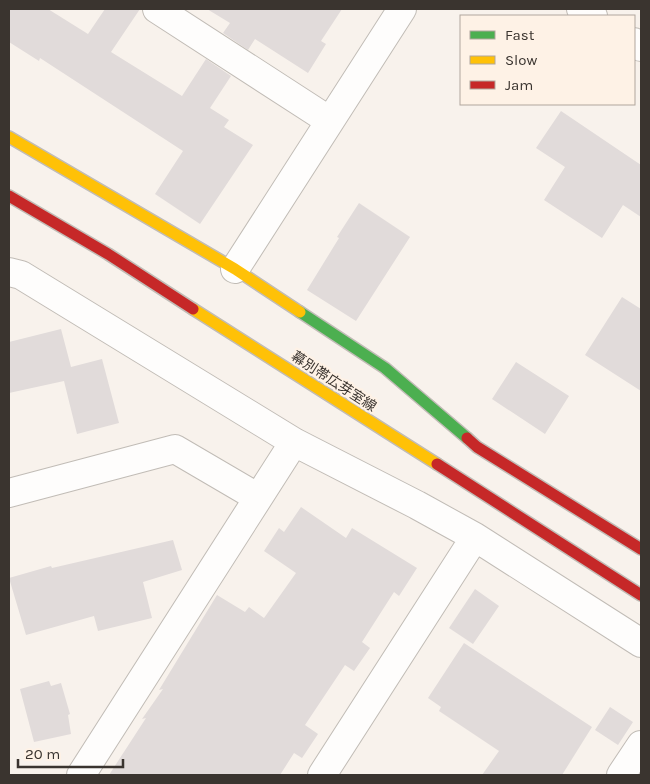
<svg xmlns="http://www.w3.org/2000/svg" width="650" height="784" viewBox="0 0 650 784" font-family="Karla,'Noto Sans JP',sans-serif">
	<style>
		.building { fill: #e1dbda }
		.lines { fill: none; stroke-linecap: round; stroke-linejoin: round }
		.street-casing { stroke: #c1bcb6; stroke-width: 30 }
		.fast-casing { stroke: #c1bcb6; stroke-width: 14 }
		.slow-casing { stroke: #c1bcb6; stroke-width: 14 }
		.jam-casing { stroke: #c1bcb6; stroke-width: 14 }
		.street { stroke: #fefdfc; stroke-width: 28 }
		.fast { stroke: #4caf50; stroke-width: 11 }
		.slow { stroke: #ffc107; stroke-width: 11 }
		.jam { stroke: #c62828; stroke-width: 11 }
		.labels { text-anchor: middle; stroke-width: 4.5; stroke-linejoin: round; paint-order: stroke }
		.street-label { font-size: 14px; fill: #3a342f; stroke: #fef2e6 }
	</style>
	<rect width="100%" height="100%" fill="#f8f2ec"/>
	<!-- building -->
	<path class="building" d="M9 9H48L88 34 105 9H140L111 52 182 96 206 59 231 76 210 108 229 120 224 127 253 145 200 224 155 194 183 151 40 58 39 61 9 42Z
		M207 9H342L321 41 326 44 308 73 255 39 248 50 223 33 230 23Z
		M561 111 641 165V217L623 205 602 238 544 200 565 167 536 148Z
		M359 203 410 237 356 321 307 290 339 238 337 237Z
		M622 297 641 309V391L585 355Z
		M61 329 71 367 102 359 119 423 77 434 64 381 9 393V342Z
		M516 362 569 396 545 434 492 399Z
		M301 507 346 538 352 528 417 568 399 596 394 592 362 642 370 648 354 671 345 665 305 725 318 734 302 758 294 753 280 775H109L146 718 142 719 163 689 159 690 217 595 245 612 249 607 264 618 296 573 264 551 279 528 284 532Z
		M173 540 182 570 143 582 152 618 98 631 94 616 26 635 9 578 51 566 52 568Z
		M475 589 499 606 473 644 449 628Z
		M464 643 592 727 562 775H482L499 751 439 711 441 707 428 698Z
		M49 681 51 686 61 683 70 714 68 715 71 734 34 742 20 689Z
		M610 707 633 722 618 745 595 730Z"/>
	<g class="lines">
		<!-- street casing -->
		<g class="street-casing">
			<path id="street" d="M157 9 330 121
				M581 9 593 16
				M634 42 641 47
				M235 269 402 9
				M9 272 21 275 294 442 417 505 475 537 641 643
				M9 493 175 449 257 497
				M81 775 294 442
				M322 775 475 537
				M621 775 641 745"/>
		</g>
		<!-- fast casing -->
		<g class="fast-casing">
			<path id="fast" d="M300 312 385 368 467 438"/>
		</g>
		<!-- slow casing -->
		<g class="slow-casing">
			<path id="slow" d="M9 137 235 269 300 312
				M193 309 437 464"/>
		</g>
		<!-- jam casing -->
		<g class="jam-casing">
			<path id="jam" d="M9 196 108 254 193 309
				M467 438 477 447 641 549
				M437 464 641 595"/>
		</g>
		<!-- street -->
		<use href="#street" class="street"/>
		<!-- fast -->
		<use href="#fast" class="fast"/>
		<!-- slow -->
		<use href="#slow" class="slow"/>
		<!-- jam -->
		<use href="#jam" class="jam"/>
	</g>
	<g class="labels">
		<!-- street labels -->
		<g class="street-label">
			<text transform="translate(334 381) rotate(33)" y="5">幕別帯広芽室線</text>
		</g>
	</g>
	<!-- border -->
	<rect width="650" height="784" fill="none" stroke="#3a342f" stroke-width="20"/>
	<!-- legend -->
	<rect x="460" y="15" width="175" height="90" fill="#fef2e6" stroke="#b0a69d"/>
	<rect x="470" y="31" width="25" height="8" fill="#4caf50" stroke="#b0a69d"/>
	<text x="505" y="40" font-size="15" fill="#3a342f">Fast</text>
	<rect x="470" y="56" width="25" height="8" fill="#ffc107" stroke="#b0a69d"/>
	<text x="505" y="65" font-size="15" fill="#3a342f">Slow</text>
	<rect x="470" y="81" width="25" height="8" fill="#c62828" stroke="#b0a69d"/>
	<text x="505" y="90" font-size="15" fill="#3a342f">Jam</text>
	<!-- scale -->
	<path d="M18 759v8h105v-8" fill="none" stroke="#3a342f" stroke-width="2.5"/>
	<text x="25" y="759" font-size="15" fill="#3a342f" stroke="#fef2e6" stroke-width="4" paint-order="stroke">20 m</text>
</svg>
